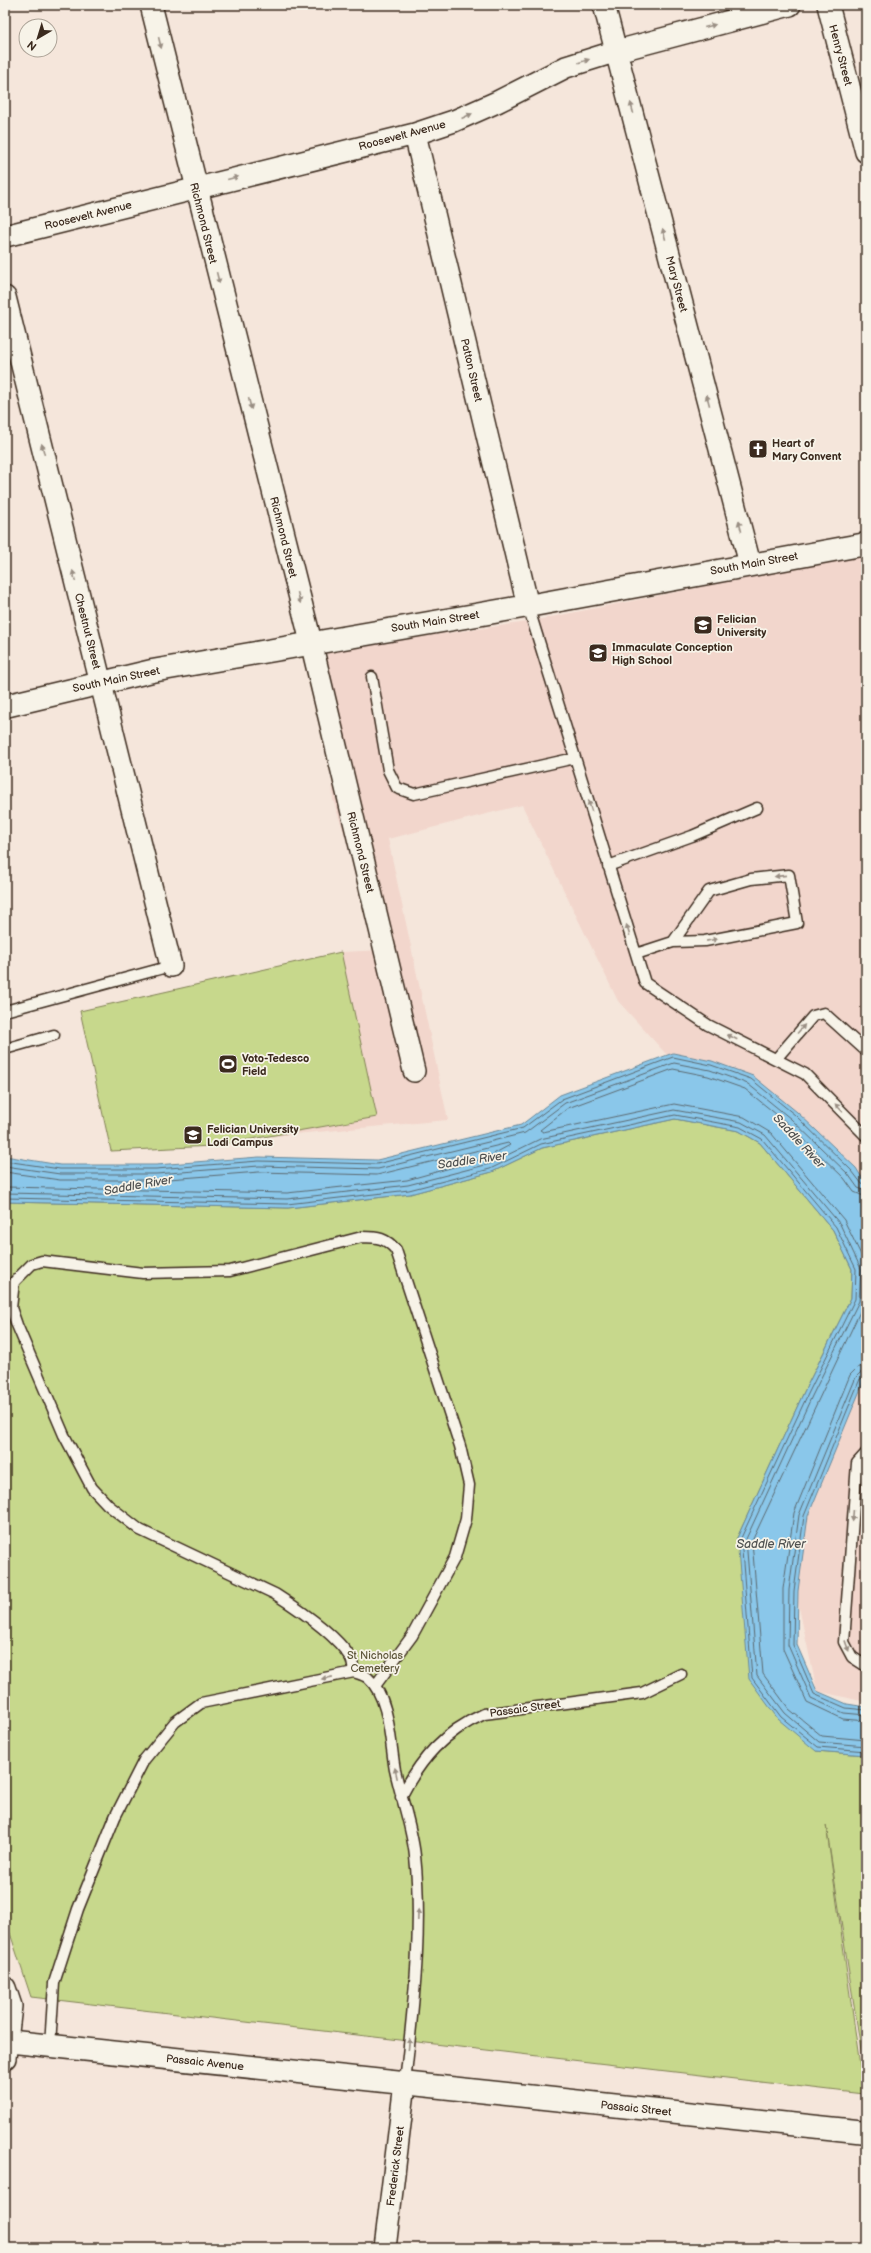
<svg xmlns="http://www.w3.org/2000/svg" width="871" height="2253" viewBox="0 0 871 2253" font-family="'Balsamiq Sans',sans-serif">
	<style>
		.built { fill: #f2d6cc }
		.green { fill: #c7d88c; stroke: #818155 }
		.water { fill: #8ac7ea; stroke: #6a8898 }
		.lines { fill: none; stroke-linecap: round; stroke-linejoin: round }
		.shore { stroke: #5b6970; stroke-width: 1 }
		.service-casing { stroke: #3b2a1e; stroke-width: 13 }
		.minor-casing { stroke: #3b2a1e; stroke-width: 24 }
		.tertiary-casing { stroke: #3b2a1e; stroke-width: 25 }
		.secondary-casing { stroke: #3b2a1e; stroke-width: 25 }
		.service { stroke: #f7f3e8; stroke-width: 10 }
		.minor { stroke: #f7f3e8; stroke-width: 21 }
		.tertiary { stroke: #f7f3e8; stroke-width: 22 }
		.secondary { stroke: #f7f3e8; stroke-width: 22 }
		.oneway { fill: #998e83 }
		.labels { text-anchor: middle; stroke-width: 3.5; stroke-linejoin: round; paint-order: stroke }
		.street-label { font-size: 11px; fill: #3b2a1e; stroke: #f7f3e8 }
		.poi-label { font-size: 11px; font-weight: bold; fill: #3b2a1e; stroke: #f7f3e8; text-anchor: start }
		.park-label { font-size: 11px; fill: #5e563a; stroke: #f7f3e8 }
		.water-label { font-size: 12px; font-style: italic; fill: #4f5151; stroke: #f7f3e8 }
	</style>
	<rect width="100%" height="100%" fill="#f5e6db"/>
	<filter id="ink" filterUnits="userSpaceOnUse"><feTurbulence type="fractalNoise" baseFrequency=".025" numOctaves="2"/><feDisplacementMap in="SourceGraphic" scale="8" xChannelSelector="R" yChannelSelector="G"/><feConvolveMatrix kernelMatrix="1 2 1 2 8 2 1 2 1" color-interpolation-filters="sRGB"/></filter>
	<g filter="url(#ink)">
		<!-- built -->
		<path class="built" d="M866 554V1702L817 1691 789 1561 835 1160 676 1065 618 1001 522 805 388 839 448 1120 111 1151 80 1011 341 952 384 950 333 800 327 650 521 623Z"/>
		<!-- green -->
		<path class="green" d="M341 952 377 1117 212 1146 111 1151 80 1011Z
			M675 1119 739 1131 760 1143 833 1230 852 1269 851 1298 804 1392 737 1538 816 1751 866 1755V2082L826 1825 864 2094 31 1997 5 1918V1202L288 1208 410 1194 492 1172 542 1148Z"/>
		<!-- water -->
		<path class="water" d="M673 1053 712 1061 753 1076 797 1112 856 1168 866 1184V1376L808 1516 798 1591 797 1645 817 1691 847 1704 866 1707V1755L816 1751 778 1719 749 1679 737 1538 804 1392 851 1298 852 1269 833 1230 760 1143 739 1131 675 1119 542 1148 492 1172 410 1194 288 1208 5 1202V1156L60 1165H156L259 1157 377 1160 521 1125 560 1095Z"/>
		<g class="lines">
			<!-- shore -->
			<path class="shore" d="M5 1161 60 1169H156L259 1161 377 1164 523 1128 562 1099 673 1057 711 1065 751 1079 795 1115 852 1171 862 1184 866 1186
				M5 1166 60 1174H156L259 1166 378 1169 525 1133 565 1103 674 1063 710 1070 748 1084 791 1119 848 1174 858 1188 866 1191
				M5 1172 60 1180H156L259 1172 377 1175 508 1143 510 1145 486 1158 407 1180 287 1193 5 1187
				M5 1193 287 1199 408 1185 489 1164 540 1139 674 1110 741 1122 765 1135 840 1224 861 1269 859 1301 812 1396 746 1539 757 1676 785 1713 819 1742 866 1746
				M866 1197 854 1192 844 1178 787 1123 745 1089 708 1076 673 1069 568 1108 540 1130 543 1132 674 1104 744 1117 771 1133 844 1220 866 1265
				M5 1198 287 1204 409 1190 490 1169 541 1144 675 1115 740 1127 762 1139 836 1227 856 1269 855 1299 808 1394 741 1538 752 1678 781 1717 818 1747 866 1751
				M866 1299 752 1541 763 1674 789 1709 822 1736 866 1740
				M866 1365 857 1368 850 1375 794 1513 783 1589V1649L807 1702 843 1719 866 1721
				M866 1371 860 1373 856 1377 799 1515 789 1590 788 1645 811 1698 844 1713 866 1715
				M866 1377 860 1379 804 1516 794 1591 793 1645 814 1694 846 1708 866 1710"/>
			<!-- service casing -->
			<g class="service-casing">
				<path id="service" d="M528 606 645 983 708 1025 805 1074 866 1136
					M372 677 388 770 397 788 414 794 575 758
					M608 866 692 836 757 808
					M636 954 673 942 705 941 797 923 789 875 751 879 709 891 673 942
					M5 1011 171 966
					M5 1049 54 1035
					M776 1059 813 1016 824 1013 866 1051
					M866 1453 857 1463 844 1642 852 1657 866 1666
					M354 1672C353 1668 353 1661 350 1657 336 1635 297 1608 275 1594L140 1530 108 1505 92 1488 64 1435 17 1325 11 1308 14 1282 32 1264 42 1261 143 1273 230 1271 362 1237C378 1237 386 1238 396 1250L460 1446 469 1485 466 1519 455 1557 412 1636 375 1686
					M401 1797C421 1758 444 1732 484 1714L642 1693 681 1674
					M50 2046 54 1983 78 1909 115 1817 144 1760 175 1722 201 1703 354 1672C359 1674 364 1675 368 1678 390 1697 390 1743 395 1770 401 1798 412 1827 415 1856 423 1931 413 2008 405 2083"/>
			</g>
			<!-- minor casing -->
			<g class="minor-casing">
				<path id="minor" d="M151 5 311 642 414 1071
					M604 5 750 564
					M828 5 866 152
					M415 134 528 606
					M5 236 415 134 454 121 497 102 566 67 617 51 790 5
					M5 297 171 966
					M5 1988 11 2006 5 2058
					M385 2248 405 2083"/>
			</g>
			<!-- tertiary casing -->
			<g class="tertiary-casing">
				<path id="tertiary" d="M5 706 152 671 528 606 866 544"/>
			</g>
			<!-- secondary casing -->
			<g class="secondary-casing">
				<path id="secondary" d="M5 2041 866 2132"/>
			</g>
			<!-- service -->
			<use href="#service" class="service"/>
			<!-- minor -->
			<use href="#minor" class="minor"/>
			<!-- tertiary -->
			<use href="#tertiary" class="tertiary"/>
			<!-- secondary -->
			<use href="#secondary" class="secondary"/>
		</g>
		<!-- one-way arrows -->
		<defs><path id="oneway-solid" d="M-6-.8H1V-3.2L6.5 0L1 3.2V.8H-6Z"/></defs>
		<g class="oneway">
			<use href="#oneway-solid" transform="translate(710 26) rotate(-15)"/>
			<use href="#oneway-solid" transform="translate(160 43) rotate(76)"/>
			<use href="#oneway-solid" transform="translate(584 61) rotate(-18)"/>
			<use href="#oneway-solid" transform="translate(632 108) rotate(-105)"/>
			<use href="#oneway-solid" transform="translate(467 116) rotate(-24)"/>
			<use href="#oneway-solid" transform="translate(233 178) rotate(-14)"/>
			<use href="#oneway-solid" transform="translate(664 234) rotate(-105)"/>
			<use href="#oneway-solid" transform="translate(218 278) rotate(76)"/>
			<use href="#oneway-solid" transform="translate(708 400) rotate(-105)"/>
			<use href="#oneway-solid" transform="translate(250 404) rotate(76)"/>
			<use href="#oneway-solid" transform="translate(43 449) rotate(-104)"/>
			<use href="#oneway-solid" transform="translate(740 526) rotate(-105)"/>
			<use href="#oneway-solid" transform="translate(74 576) rotate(-104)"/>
			<use href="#oneway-solid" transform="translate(299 598) rotate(76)"/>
			<use href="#oneway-solid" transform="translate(590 806) rotate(-107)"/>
			<use href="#oneway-solid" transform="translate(780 876) rotate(174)"/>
			<use href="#oneway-solid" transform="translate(628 930) rotate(-107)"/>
			<use href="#oneway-solid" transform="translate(712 940) rotate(-11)"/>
			<use href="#oneway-solid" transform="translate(801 1029) rotate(-49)"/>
			<use href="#oneway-solid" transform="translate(732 1037) rotate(-153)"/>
			<use href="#oneway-solid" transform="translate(839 1108) rotate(-134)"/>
			<use href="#oneway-solid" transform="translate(853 1516) rotate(94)"/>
			<use href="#oneway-solid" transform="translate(847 1646) rotate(70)"/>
			<use href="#oneway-solid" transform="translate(327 1678) rotate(169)"/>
			<use href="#oneway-solid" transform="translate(396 1773) rotate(-102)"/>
			<use href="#oneway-solid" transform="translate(418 1915) rotate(-88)"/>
			<use href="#oneway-solid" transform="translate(409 2044) rotate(-84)"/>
		</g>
	</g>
	<!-- icons -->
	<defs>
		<g id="church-square" transform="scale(1)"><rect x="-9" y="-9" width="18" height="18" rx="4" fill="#3b2a1e" stroke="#f7f3e8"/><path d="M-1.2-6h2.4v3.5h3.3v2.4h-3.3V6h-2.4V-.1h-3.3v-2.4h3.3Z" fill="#fff"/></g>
		<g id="school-square" transform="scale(1)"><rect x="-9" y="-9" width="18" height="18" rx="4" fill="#3b2a1e" stroke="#f7f3e8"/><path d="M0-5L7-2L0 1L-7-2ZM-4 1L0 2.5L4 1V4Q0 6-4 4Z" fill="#fff"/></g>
		<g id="stadium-square" transform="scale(1)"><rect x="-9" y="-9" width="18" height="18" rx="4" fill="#3b2a1e" stroke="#f7f3e8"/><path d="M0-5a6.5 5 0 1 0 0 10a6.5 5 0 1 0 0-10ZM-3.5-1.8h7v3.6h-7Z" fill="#fff"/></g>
		<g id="university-square" transform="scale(1)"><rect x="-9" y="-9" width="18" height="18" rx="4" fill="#3b2a1e" stroke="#f7f3e8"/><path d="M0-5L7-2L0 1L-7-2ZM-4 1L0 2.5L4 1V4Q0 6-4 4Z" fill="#fff"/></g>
	</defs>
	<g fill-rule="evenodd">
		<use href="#church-square" x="758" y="449"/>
		<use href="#school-square" x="703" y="625"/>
		<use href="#school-square" x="598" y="653"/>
		<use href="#stadium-square" x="228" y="1064"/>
		<use href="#university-square" x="193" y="1135"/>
	</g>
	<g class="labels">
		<!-- street labels -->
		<g class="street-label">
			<text transform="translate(841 55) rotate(75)" y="4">Henry Street</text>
			<text transform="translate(402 135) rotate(-15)" y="4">Roosevelt Avenue</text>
			<text transform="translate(88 215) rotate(-14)" y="4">Roosevelt Avenue</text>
			<text transform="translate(204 223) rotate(76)" y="4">Richmond Street</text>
			<text transform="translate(677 284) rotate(75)" y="4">Mary Street</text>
			<text transform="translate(472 370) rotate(77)" y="4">Patton Street</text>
			<text transform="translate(284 537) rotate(76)" y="4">Richmond Street</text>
			<text transform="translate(754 563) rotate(-10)" y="4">South Main Street</text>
			<text transform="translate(435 621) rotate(-9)" y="4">South Main Street</text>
			<text transform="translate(88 631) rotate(76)" y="4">Chestnut Street</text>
			<text transform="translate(116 679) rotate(-12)" y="4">South Main Street</text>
			<text transform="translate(361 852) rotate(76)" y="4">Richmond Street</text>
			<text transform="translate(525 1708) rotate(-8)" y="4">Passaic Street</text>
			<text transform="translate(205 2062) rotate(6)" y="4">Passaic Avenue</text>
			<text transform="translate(636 2108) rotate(6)" y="4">Passaic Street</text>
			<text transform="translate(395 2166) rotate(-83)" y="4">Frederick Street</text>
		</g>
		<!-- poi labels -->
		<g class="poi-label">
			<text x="772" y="447">Heart of<tspan x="772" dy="13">Mary Convent</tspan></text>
			<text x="717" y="623">Felician<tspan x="717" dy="13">University</tspan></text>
			<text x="612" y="651">Immaculate Conception<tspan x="612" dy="13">High School</tspan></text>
			<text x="242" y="1062">Voto-Tedesco<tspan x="242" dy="13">Field</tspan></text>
			<text x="207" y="1133">Felician University<tspan x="207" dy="13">Lodi Campus</tspan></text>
		</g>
		<!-- park labels -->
		<g class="park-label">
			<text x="375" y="1659">St Nicholas<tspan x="375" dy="13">Cemetery</tspan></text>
		</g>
		<!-- water labels -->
		<g class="water-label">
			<text transform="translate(799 1141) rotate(47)" y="4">Saddle River</text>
			<text transform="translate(472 1160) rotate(-8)" y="4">Saddle River</text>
			<text transform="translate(138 1185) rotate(-10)" y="4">Saddle River</text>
			<text x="771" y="1548">Saddle River</text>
		</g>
	</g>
	<!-- margin -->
	<rect width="871" height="2253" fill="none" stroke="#f7f3e8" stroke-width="20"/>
	<rect x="10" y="10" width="851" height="2233" fill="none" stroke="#3b2a1e" stroke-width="1.5" filter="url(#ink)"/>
	<!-- north arrow -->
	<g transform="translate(38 38) rotate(218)"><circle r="19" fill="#f7f3e8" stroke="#aca397"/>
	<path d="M0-3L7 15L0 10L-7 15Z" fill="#3b2a1e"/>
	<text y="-6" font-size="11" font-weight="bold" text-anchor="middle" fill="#3b2a1e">N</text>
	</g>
</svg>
